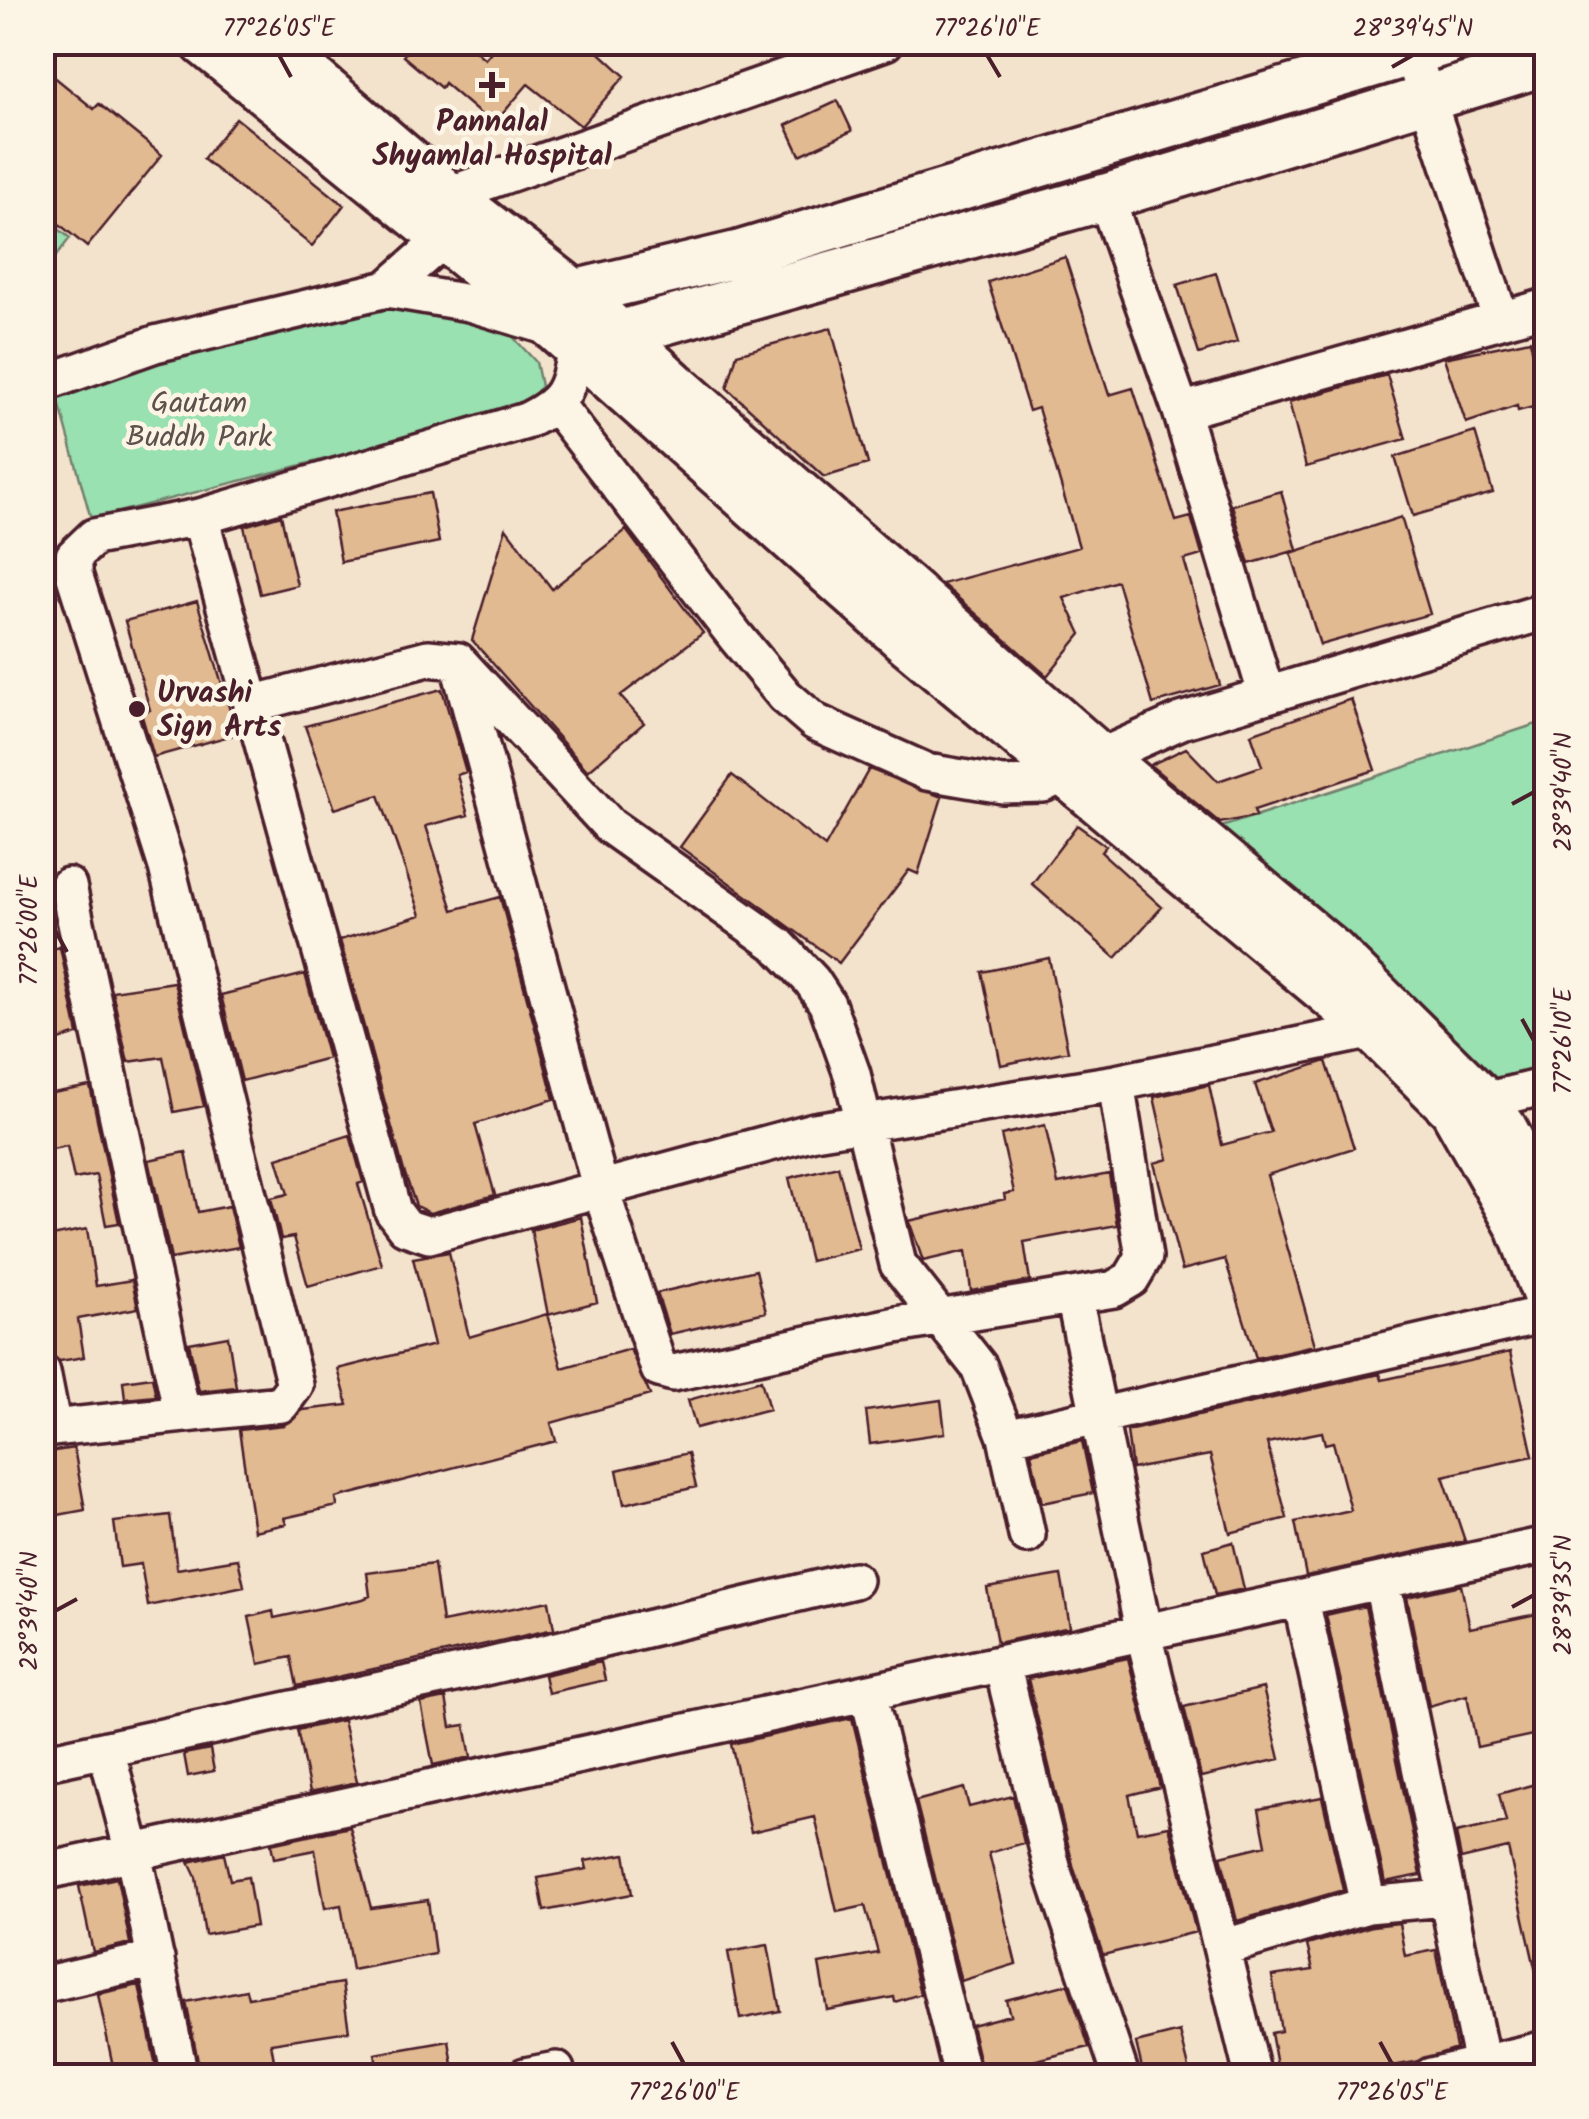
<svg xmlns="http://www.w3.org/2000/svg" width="1589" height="2119" viewBox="0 0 1589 2119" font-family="Kalam,sans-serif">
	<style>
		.green { fill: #99e1b0; stroke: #72806e; stroke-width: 2.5 }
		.building { fill: #e1ba92; stroke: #4a1f2b; stroke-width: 2.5 }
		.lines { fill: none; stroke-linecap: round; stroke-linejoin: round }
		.minor-casing { stroke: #4a1f2b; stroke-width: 42 }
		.tertiary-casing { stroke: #4a1f2b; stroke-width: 52 }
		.minor { stroke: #fcf5e5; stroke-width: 35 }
		.tertiary { stroke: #fcf5e5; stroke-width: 45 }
		.ticks { fill: none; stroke: #4a1f2b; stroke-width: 4 }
		.poi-dot { fill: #4a1f2b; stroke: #fcf5e5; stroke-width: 4 }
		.labels { text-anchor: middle; stroke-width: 9; stroke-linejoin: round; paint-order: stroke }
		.poi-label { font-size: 30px; font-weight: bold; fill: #4a1f2b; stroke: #fcf5e5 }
		.park-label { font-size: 30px; fill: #5e504c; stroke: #fcf5e5 }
		.neatline { fill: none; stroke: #4a1f2b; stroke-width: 4 }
		.ticks-label { font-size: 25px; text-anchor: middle; fill: #4a1f2b }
	</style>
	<rect width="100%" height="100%" fill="#f4e3cc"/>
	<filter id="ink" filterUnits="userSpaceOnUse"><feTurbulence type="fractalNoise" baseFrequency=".01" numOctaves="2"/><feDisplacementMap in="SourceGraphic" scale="20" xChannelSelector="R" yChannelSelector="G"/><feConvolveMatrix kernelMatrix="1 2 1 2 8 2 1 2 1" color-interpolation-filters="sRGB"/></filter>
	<g filter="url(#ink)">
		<!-- green -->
		<path class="green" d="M43 217 70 238 43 273H42Z
			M375 305 503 326 536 362 541 386 525 408 91 519 55 387Z
			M1546 721V1086L1499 1098 1212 830Z"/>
		<!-- building -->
		<path class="building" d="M414 42H465L485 59 499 42H588L625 76 581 126 528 84 493 125 444 83 441 88 403 56Z
			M42 67 94 109 99 104 162 155 87 247 42 210Z
			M838 101 852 131 800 155 786 125Z
			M236 118 344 205 312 246 203 159Z
			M1065 257 1109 395 1133 388 1176 521 1191 517 1202 555 1184 560 1220 685 1153 704 1117 581 1064 598 1081 634 1047 676 942 584 1079 547 1038 408 1029 411 988 282Z
			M1216 273 1237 342 1199 354 1177 285Z
			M831 328 868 464 824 477 727 388 737 354Z
			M1530 340 1545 404 1518 411 1517 406 1466 423 1444 358Z
			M1387 375 1406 439 1306 467 1289 402Z
			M1475 432 1493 493 1413 516 1395 457Z
			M1281 491 1297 550 1249 564 1232 505Z
			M430 493 439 542 341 562 332 512Z
			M281 515 297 585 260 594 244 526Z
			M1401 517 1430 614 1320 645 1291 553Z
			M506 528 552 589 626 530 703 633 620 696 644 723 588 771 472 640Z
			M197 601 237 734 154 757 141 713 150 710 125 621Z
			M442 689 466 772 457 775 468 815 426 826 453 910 500 897 554 1099 475 1124 495 1195 430 1213 416 1206 404 1171 340 940 421 915 379 795 335 809 305 726Z
			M1351 699 1375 770 1254 810 1256 816 1220 823 1150 765 1186 748 1218 781 1262 766 1251 734Z
			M869 769 942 797 918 874 909 870 839 963 680 847 732 775 825 847Z
			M1077 825 1106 846 1101 852 1162 907 1116 958 1032 884Z
			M60 947 78 1034 53 1042 42 1004V951Z
			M1049 958 1068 1051 1001 1065 982 972Z
			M305 974 328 1058 242 1081 221 995Z
			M174 982 204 1106 174 1112 163 1057 128 1062 112 991Z
			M1326 1061 1354 1148 1267 1175 1315 1345 1256 1358 1225 1259 1182 1270 1154 1163 1168 1159 1154 1097 1209 1085 1222 1145 1271 1132 1255 1084Z
			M90 1086 119 1223 106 1225 96 1175 74 1179 67 1146 42 1151V1095Z
			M1045 1125 1058 1184 1109 1174 1117 1225 1024 1242 1030 1281 971 1291 966 1251 923 1261 909 1221 1005 1199 1004 1194 1014 1192 1001 1135Z
			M350 1135 363 1182 358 1184 382 1265 308 1286 294 1237 281 1239 271 1198 288 1194 277 1158Z
			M186 1152 198 1212 229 1206 239 1247 171 1259 149 1160Z
			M838 1166 859 1249 810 1261 789 1178Z
			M581 1217 597 1302 548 1315 531 1230Z
			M87 1229 96 1286 132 1280 138 1308 78 1319 84 1357 60 1361 42 1351V1238Z
			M449 1252 469 1337 547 1314 562 1368 630 1349 650 1395 551 1423 556 1441 336 1498 337 1506 284 1518 286 1524 254 1531 239 1430 284 1425 303 1410 348 1405 338 1369 434 1345 413 1258Z
			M756 1270 766 1312 670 1334 657 1293Z
			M228 1336 236 1387 199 1391 189 1343Z
			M1510 1352 1533 1456 1443 1476 1465 1541 1306 1576 1295 1522 1351 1510 1333 1442 1325 1444 1322 1432 1267 1443 1287 1518 1230 1533 1210 1455 1132 1469 1127 1431 1380 1374 1382 1380Z
			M152 1377 156 1396 125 1399 123 1381Z
			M761 1380 769 1409 696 1428 688 1400Z
			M941 1400 945 1433 870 1444 866 1411Z
			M1082 1441 1093 1493 1042 1503 1031 1453Z
			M74 1448 85 1510 42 1518V1453Z
			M688 1453 696 1487 624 1504 617 1470Z
			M170 1515 177 1569 238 1559 244 1586 148 1606 141 1564 120 1567 114 1522Z
			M1233 1542 1244 1589 1215 1595 1204 1550Z
			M434 1564 442 1622 549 1601 554 1629 297 1686 291 1657 259 1664 249 1617 273 1611 274 1618 363 1599 370 1596 367 1573Z
			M1061 1575 1070 1627 997 1643 987 1588Z
			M1461 1585 1470 1628 1546 1612V1732L1477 1747 1467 1695 1429 1706 1407 1597Z
			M1365 1606 1421 1875 1385 1882 1326 1615Z
			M1128 1658 1160 1787 1129 1795 1137 1832 1169 1826 1196 1932 1103 1955 1074 1869 1028 1679Z
			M601 1662 605 1680 548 1693 544 1675Z
			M1263 1688 1280 1759 1201 1777 1184 1707Z
			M446 1698 451 1727 465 1725 471 1757 433 1765 421 1703Z
			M852 1718 920 1994 895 2002 894 1997 827 2010 819 1964 878 1953 865 1906 837 1912 815 1817 751 1832 731 1744Z
			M343 1720 357 1782 310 1792 297 1730Z
			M210 1749 214 1771 188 1776 184 1754Z
			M1546 1781V1970L1536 1972 1508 1848 1461 1859 1456 1833 1506 1822 1499 1794Z
			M964 1788 969 1807 1013 1796 1024 1843 989 1853 1016 1964 961 1981 916 1801Z
			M1322 1797 1343 1890 1237 1921 1221 1856 1266 1845 1259 1809Z
			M350 1827 371 1908 428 1900 435 1954 352 1970 341 1905 325 1908 315 1850 274 1858 271 1844Z
			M224 1854 230 1880 248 1877 256 1926 205 1935 196 1877 189 1862Z
			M625 1854 632 1894 544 1911 538 1878 587 1869 585 1861Z
			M117 1878 130 1943 93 1952 79 1886Z
			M1399 1923 1405 1956 1436 1950 1456 2048 1415 2062 1337 2076H1279L1271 2033 1281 2031 1272 1976 1313 1970 1307 1945 1372 1926Z
			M768 1945 780 2011 740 2019 728 1952Z
			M342 1983 349 2031 271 2043 276 2072 201 2076 186 2002 246 1990 248 1998Z
			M1068 1984 1089 2047 1029 2062 1033 2076H983L971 2025 1010 2015 1006 2000Z
			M139 1985 157 2071 115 2076 98 1994Z
			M1180 2032 1191 2076H1144L1136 2043Z
			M449 2041 455 2076H379L375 2054Z"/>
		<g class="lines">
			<!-- minor casing -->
			<g class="minor-casing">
				<path id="minor" d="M1412 53 1501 320 1546 307
					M448 195 885 42
					M1106 197 1181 411 1266 693
					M387 289 469 303 546 326
					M42 384 155 344 387 289 430 251 456 216
					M557 406 736 637 785 696 815 722 927 772 1003 785 1043 784 1067 772
					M1181 411 1501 320
					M200 517 393 1211 405 1227 429 1235 814 1131 1116 1083 1373 1030 1384 1017
					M458 661 601 1190 659 1369 673 1373 896 1325 1114 1289 1131 1279 1144 1257 1116 1083
					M252 704 428 658 458 661 610 826 778 945 812 981 827 1004 852 1074 898 1264 979 1367 1006 1437 1027 1535
					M1100 757 1181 721 1546 611
					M68 886 182 1413
					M1484 1101 1546 1086
					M1074 1296 1144 1634 1253 2076
					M42 1372 53 1428
					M42 1429 281 1404 295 1385 167 867 74 574V556L94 537 200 517 526 421C567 401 568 389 576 346
					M1006 1437 1546 1314
					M1382 1583 1482 2064
					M1301 1600 1368 1905
					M1002 1664 1054 1875 1121 2076
					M868 1693 962 2076
					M106 1749 133 1852 180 2076
					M42 1763 455 1674 854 1580
					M42 1872 1546 1545
					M1225 1947 1368 1905 1444 1898
					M42 1985 156 1959
					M525 2076 556 2070
					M1431 2076 1546 2049"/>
			</g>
			<!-- tertiary casing -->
			<g class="tertiary-casing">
				<path id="tertiary" d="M203 42 556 329 906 641 1373 1030 1453 1109 1519 1226 1546 1296
					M270 42 448 195 577 295 676 386 1100 757 1333 952 1484 1101 1503 1127 1546 1207
					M554 298 739 254 1446 42
					M598 340 1106 197 1546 62"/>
			</g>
			<!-- minor -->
			<use href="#minor" class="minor"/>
			<!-- tertiary -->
			<use href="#tertiary" class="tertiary"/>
		</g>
	</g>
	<!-- ticks -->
	<path class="ticks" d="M279 55 291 77M987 55 1000 77M1392 67 1413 55M1512 804 1534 792M55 930 67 952M1522 1019 1534 1041M1512 1607 1534 1595M55 1611 77 1599M672 2042 684 2064M1380 2042 1392 2064"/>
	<!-- markers -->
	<g class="poi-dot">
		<path d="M487 70h10v10h10v10h-10v10h-10v-10h-10v-10h10z"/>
		<circle cx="137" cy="709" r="10"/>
	</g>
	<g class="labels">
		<!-- poi labels -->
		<g class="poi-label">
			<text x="492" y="131">Pannalal<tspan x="492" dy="34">Shyamlal Hospital</tspan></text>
			<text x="157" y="702" text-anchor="start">Urvashi<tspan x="157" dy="34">Sign Arts</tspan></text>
		</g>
		<!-- park labels -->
		<g class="park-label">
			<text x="199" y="412">Gautam<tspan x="199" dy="34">Buddh Park</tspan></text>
		</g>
	</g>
	<!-- margin -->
	<rect width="1589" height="2119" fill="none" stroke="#fcf5e5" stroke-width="110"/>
	<rect x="55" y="55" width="1479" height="2009" class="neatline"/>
	<g class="ticks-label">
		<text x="279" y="36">77°26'05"E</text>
		<text x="987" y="36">77°26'10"E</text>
		<text x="1413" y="36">28°39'45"N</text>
		<text transform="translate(1562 792) rotate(-90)" y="9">28°39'40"N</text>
		<text transform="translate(28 930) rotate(-90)" y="9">77°26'00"E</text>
		<text transform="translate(1562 1041) rotate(-90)" y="9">77°26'10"E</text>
		<text transform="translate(1562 1595) rotate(-90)" y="9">28°39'35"N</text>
		<text transform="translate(28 1611) rotate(-90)" y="9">28°39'40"N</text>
		<text x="684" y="2100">77°26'00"E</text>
		<text x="1392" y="2100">77°26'05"E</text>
	</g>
</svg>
